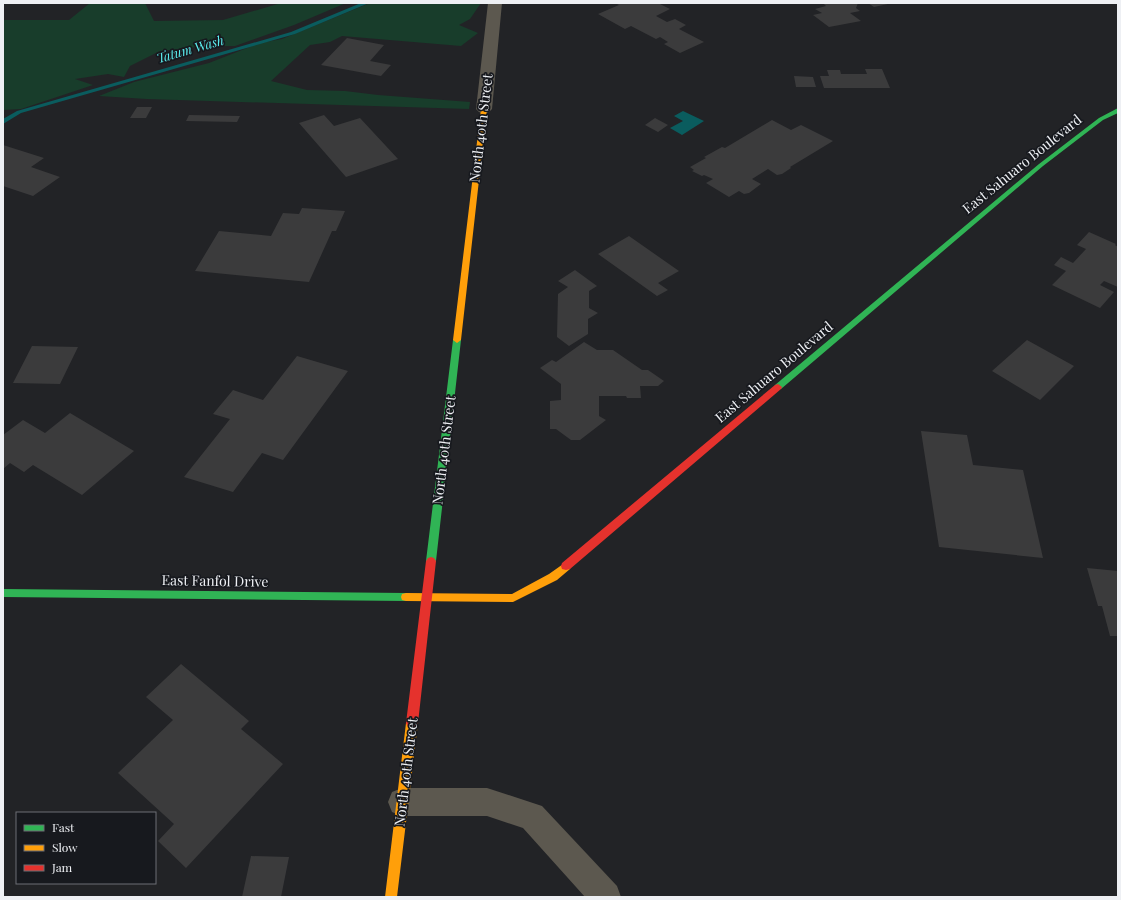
<svg xmlns="http://www.w3.org/2000/svg" width="1121" height="900" viewBox="0 0 1121 900" font-family="'Playfair Display',serif">
	<style>
		.green { fill: #183d2b }
		.water { fill: #0a5c5e }
		.lines { fill: none; stroke-linecap: round; stroke-linejoin: round }
		.stream { fill: #0a5c5e; fill-rule: evenodd }
		.building { fill: #3b3b3c }
		.street { fill: #5c584f; fill-rule: evenodd }
		.fast { fill: #30b455; fill-rule: evenodd }
		.slow { fill: #ff9f0a; fill-rule: evenodd }
		.jam { fill: #e5322d; fill-rule: evenodd }
		.labels { text-anchor: middle; stroke-width: 3.5; stroke-linejoin: round; paint-order: stroke }
		.far-water-label { font-size: 13px; font-style: italic; fill: #5beeef; stroke: #17191e }
		.street-label { font-size: 14px; fill: #eef0f4; stroke: #17191e }
	</style>
	<rect width="100%" height="100%" fill="#222326"/>
	<!-- green -->
	<path class="green" d="M90 3H145L154 21 223 20 281 3H346L294 25 235 46H207L160 51 130 66 124 77 108 74 75 79 93 85 21 109 3 110V20H69Z
		M370 3H481L470 19 459 25 478 33 461 46 342 36 330 42 310 45 271 81 307 90 345 91 378 95 470 102 469 109 147 99 99 96 134 82 209 63 260 43 282 39Z"/>
	<!-- water -->
	<path class="water" d="M683 111 704 121 682 135 670 128 683 121 674 116Z"/>
	<g class="lines">
		<!-- stream -->
		<path class="stream" d="M361 3H369L295 34 21 113 3 124V119L17 111 291 32Z"/>
	</g>
	<!-- building -->
	<path class="building" d="M615 3H658L670 9 656 16 667 22 675 19 686 25 679 29 704 42 680 53 664 44 668 42 660 37 656 39 631 26 625 29 598 14 619 5Z
		M823 3H858L856 8 860 11 850 13 861 21 829 27 813 15 822 13 815 9 826 6Z
		M868 3H888V4L874 7Z
		M347 38 384 45 370 61 391 65 381 76 321 65Z
		M865 69H882L890 88H824L820 76H829L827 70H840L841 74H867Z
		M794 76 813 77 816 87H796Z
		M137 107H152L146 118H130Z
		M189 115 240 116 237 122 186 121Z
		M324 115 334 126 360 118 398 159 346 177 299 123Z
		M655 118 668 125 658 132 645 125Z
		M772 120 791 130 801 125 833 141 790 167 791 168 782 174 777 175 768 169 752 179 761 184 749 193 744 194 739 191 729 197 706 183 713 179 704 175 702 176 692 171 694 170 690 167 706 158 704 157 722 147 725 148Z
		M3 145 44 158 31 167 60 177 33 196 3 186Z
		M302 208 345 211 336 231H332L309 282 195 271 219 231 271 236 283 213 299 214Z
		M1089 232 1116 244 1115 245 1118 247V287L1104 281 1100 285 1114 292 1100 308 1052 285 1066 271 1054 265 1061 257 1073 263 1086 249 1077 245Z
		M629 236 679 271 658 283 668 290 657 296 598 254Z
		M575 270 597 286 589 291V308L598 313 588 319V334L569 346 557 337 558 294 568 287 558 281Z
		M1027 340 1074 366 1040 400 992 371Z
		M584 342 597 350H613L642 370H648L664 381 658 386H640L641 398H627L626 396H599V416L606 420 580 440H571L556 429H550V401L561 400V384L540 368 552 360 556 362Z
		M32 346 78 347 60 384 13 383Z
		M297 356 348 371 283 460 262 453 233 492 184 477 230 419 213 414 233 390 263 400Z
		M70 413 134 451 82 495 33 465 24 472 10 463 3 469V435L23 420 45 433Z
		M921 431 967 435 973 465 1023 470 1043 558 939 547Z
		M1087 568 1118 571V636H1110L1102 606H1098Z
		M181 664 249 721 241 729 283 764 186 868 158 841 174 824 118 773 173 720 146 697Z
		M251 856 289 857 281 897H242Z"/>
	<g class="lines">
		<!-- street -->
		<path class="street" d="M488 3H502L492 109 489 112 484 114 479 112 476 109Z
			M402 788H487L542 806 617 886 621 897H585L523 828 487 816H402L392 812 388 802 392 792Z"/>
		<!-- fast -->
		<path class="fast" d="M1118 108V113L1103 120 1043 166 781 389H775L774 387 775 385 1039 164 1099 118Z
			M457 337 461 340 436 561 434 564 431 565 428 564 426 561 453 340Z
			M3 589 406 593 410 594 411 597 410 600 406 601 3 597Z"/>
		<!-- slow -->
		<path class="slow" d="M484 107 487 109 461 340 457 343 453 340 481 109Z
			M566 562 570 563 571 566 570 569 557 580 513 602 406 601 402 600 401 597 402 594 406 593 512 594 549 574Z
			M412 718 416 719 418 723 397 897H385L406 723 408 719Z"/>
		<!-- jam -->
		<path class="jam" d="M778 384 782 387 781 389 570 569 566 570 562 569 561 566 562 563 775 385Z
			M431 557 434 558 436 561 418 723 416 727 412 728 408 727 406 723 426 561 428 558Z"/>
	</g>
	<g class="labels">
		<!-- far-water labels -->
		<g class="far-water-label">
			<text transform="translate(190 49) rotate(-16)" y="5">Tatum Wash</text>
		</g>
		<!-- street labels -->
		<g class="street-label">
			<text transform="translate(481 128) rotate(-83)" y="5">North 40th Street</text>
			<text transform="translate(1022 164) rotate(-39)" y="5">East Sahuaro Boulevard</text>
			<text transform="translate(774 372) rotate(-40)" y="5">East Sahuaro Boulevard</text>
			<text transform="translate(444 450) rotate(-83)" y="5">North 40th Street</text>
			<text transform="translate(215 581) rotate(1)" y="5">East Fanfol Drive</text>
			<text transform="translate(406 772) rotate(-83)" y="5">North 40th Street</text>
		</g>
	</g>
	<!-- border -->
	<rect width="1121" height="900" fill="none" stroke="#eef0f4" stroke-width="8"/>
	<!-- legend -->
	<rect x="16" y="812" width="140" height="72" fill="#17191e" stroke="#6d6f74"/>
	<rect x="24" y="825" width="20" height="6" fill="#30b455" stroke="#6d6f74"/>
	<text x="52" y="832" font-size="12" fill="#eef0f4">Fast</text>
	<rect x="24" y="845" width="20" height="6" fill="#ff9f0a" stroke="#6d6f74"/>
	<text x="52" y="852" font-size="12" fill="#eef0f4">Slow</text>
	<rect x="24" y="865" width="20" height="6" fill="#e5322d" stroke="#6d6f74"/>
	<text x="52" y="872" font-size="12" fill="#eef0f4">Jam</text>
</svg>
